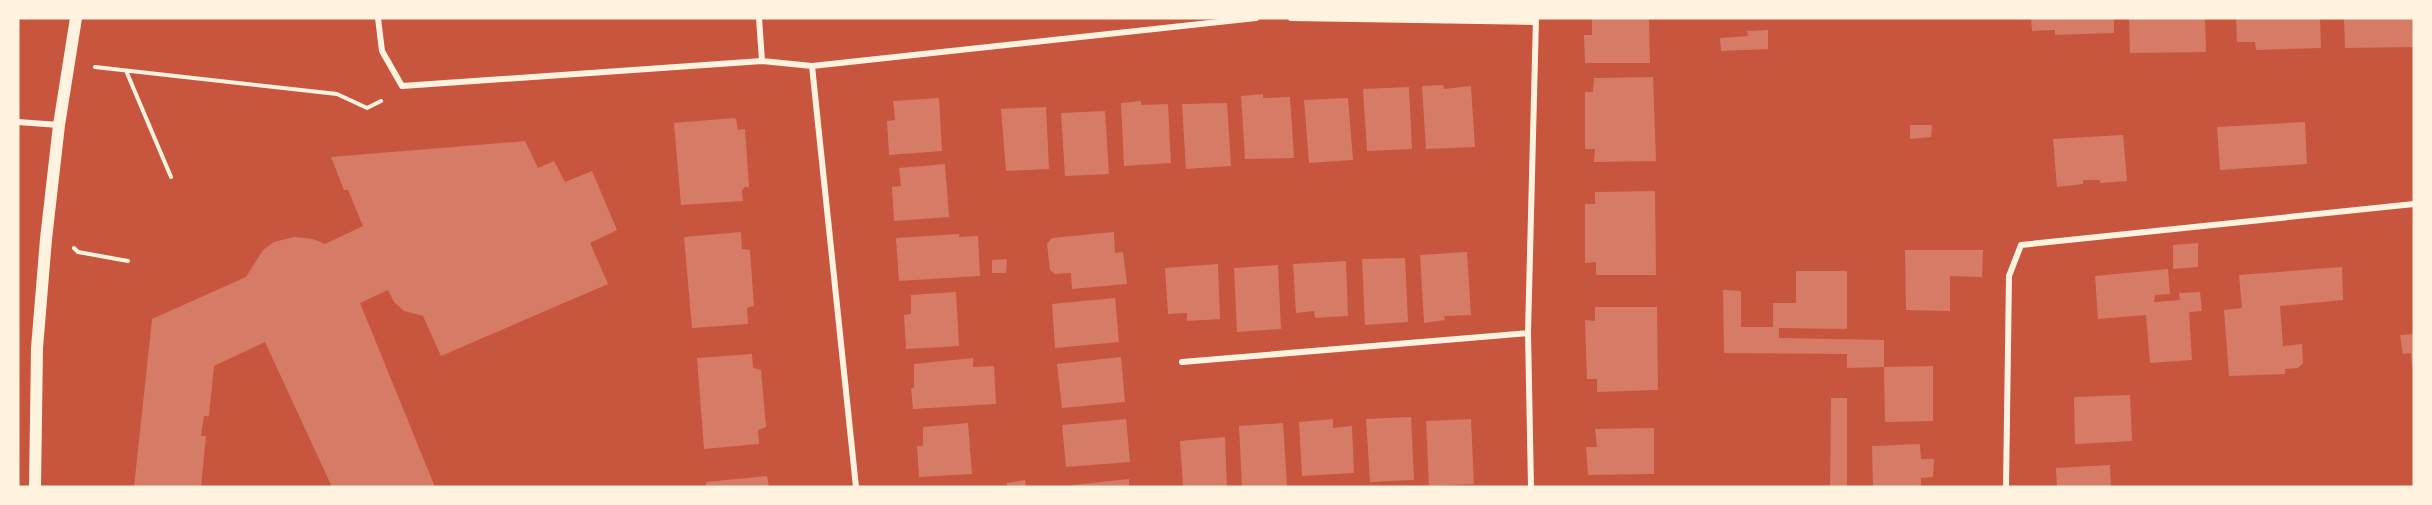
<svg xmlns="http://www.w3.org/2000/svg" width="2432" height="505" viewBox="0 0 2432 505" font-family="'Archivo Narrow',sans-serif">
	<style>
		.building { fill: #d67c66 }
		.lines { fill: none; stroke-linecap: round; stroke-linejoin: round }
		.path { stroke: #fff3e0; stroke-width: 4 }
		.minor { stroke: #fff3e0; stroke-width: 6 }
		.secondary { stroke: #fff3e0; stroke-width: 12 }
	</style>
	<rect width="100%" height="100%" fill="#c8553d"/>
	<!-- building -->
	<path class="building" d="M1592 18H1649L1650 63H1585L1584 35H1592Z
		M2031 18H2114V33L2055 35V30L2032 31Z
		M2129 18H2205L2206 52 2130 53Z
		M2236 18H2320L2321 48 2256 50 2255 42H2237Z
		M2344 18H2414V47L2345 48Z
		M1768 30V49L1721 51 1720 38 1748 36 1747 31Z
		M1653 77 1656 161 1594 162 1595 149H1585V92H1593L1594 78Z
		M1443 85 1444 89 1471 86 1475 147 1426 149 1422 86Z
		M1409 87 1412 149 1367 151 1363 89Z
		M1263 94V98L1290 97 1294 158 1245 159 1241 96Z
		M939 98 942 151 889 155 887 121 895 120 893 101Z
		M1348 98 1353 160 1309 163 1304 100Z
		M1141 101V105L1168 104 1171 163 1124 166 1121 103Z
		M1227 103 1231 166 1186 169 1182 104Z
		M1046 107 1049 169 1006 171 1001 109Z
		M1105 111 1109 174 1065 176 1061 113Z
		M734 118 736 119 738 130 745 129 749 187H745L742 190 743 201 681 205 674 123Z
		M2305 122 2307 164 2220 170 2217 127Z
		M1910 125H1932L1931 137 1910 139Z
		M2123 135 2127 181 2100 183V180H2083V184L2057 187 2053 139Z
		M525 141 538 168 554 161 565 182 592 171 617 230 590 243 608 284 441 356 423 316 404 311 394 302 388 290 360 303 435 487H332L265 342 214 366 209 416H204L201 436H206L201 487H134L152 319 246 277 263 250 274 242 294 237 313 239 325 244 363 226 348 190H344L331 157Z
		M945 164 949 217 894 221 892 187 901 186 899 168Z
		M1655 191 1656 275H1596V262L1585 263V204H1595V192Z
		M741 232 742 249 750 250 754 306 747 308 748 324 692 328 684 237Z
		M1114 232 1115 253 1123 252 1127 284 1072 289 1071 273 1055 274 1050 270 1047 244 1052 238Z
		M959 234V237L978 236 980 276 899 281 896 238Z
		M2198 243V267L2173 269V245Z
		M1905 250H1983L1982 277 1950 276V311L1906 310Z
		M1467 252 1471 315 1444 316 1445 320 1424 323 1420 255Z
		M1405 258 1408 322 1365 325 1362 259Z
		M1007 259 1006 273H992V260Z
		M1346 261 1348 316 1315 318 1314 311 1296 313 1293 264Z
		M1218 264 1220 319 1187 321V313L1168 314 1165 268Z
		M1278 265 1281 329 1237 332 1234 268Z
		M2342 267 2343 300 2280 306 2283 346 2302 344 2303 363 2298 368 2285 369V374L2229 376 2224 310 2242 308 2239 275Z
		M2168 269 2170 294 2155 295 2154 302 2180 300 2179 293 2200 292 2202 311 2189 312 2192 360 2150 363 2146 315 2098 319 2095 276Z
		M1796 271H1847V329L1779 328V338L1884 340V367L1847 368V354L1724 353 1723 290 1741 291V327H1773V303H1796Z
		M956 292 959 346 906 349 904 315 911 314V295Z
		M1115 298 1119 342 1055 348 1052 304Z
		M1595 307H1657L1658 390 1597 392V379H1587L1585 320 1595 321Z
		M2414 334V368H2412L2411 353 2403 354 2400 335Z
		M752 354 753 368 761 370 766 427 758 430 759 444 704 449 697 358Z
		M1121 357 1125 402 1062 408 1057 364Z
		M973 358V367L994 366 996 404 913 409 911 388H914V364Z
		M1933 366V421L1885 422 1884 367Z
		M2130 395 2132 441 2075 444 2074 397Z
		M1831 398H1847V487H1830Z
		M1411 417 1414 480 1370 482 1366 419Z
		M1126 419 1130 462 1066 467 1062 425Z
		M1333 419V428L1352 426 1354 473 1302 476 1299 422Z
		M1471 419 1474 484 1429 486 1426 421Z
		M968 423 972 474 919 477 917 446H923V427Z
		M1283 423 1287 486 1242 487 1239 426Z
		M1654 428V474L1588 475 1586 447H1597L1595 429Z
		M1225 437 1227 487H1183L1180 441Z
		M1920 444 1921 459H1934L1933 477 1921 478V487H1873L1872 446Z
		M2110 465 2111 487H2057L2056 468Z
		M767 476 769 487H706V482Z
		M1129 479V487H1073V485Z
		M1025 480 1026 487H1007V483Z"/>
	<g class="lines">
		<!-- path -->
		<path class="path" d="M95 67 337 94 367 108 381 101
			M127 73 171 177
			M74 248 78 252 128 261"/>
		<!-- minor -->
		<path class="minor" d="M378 18 382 51 402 86 762 61 812 66 1256 18
			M759 18 762 61
			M1291 18 1535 22
			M812 66 856 487
			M18 122 59 125
			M1182 362 1528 333
			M1531 487 1528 333 1536 18
			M2006 487 2009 276 2021 245 2414 204"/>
		<!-- secondary -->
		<path class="secondary" d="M35 487 37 348 46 239 59 125 76 18"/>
	</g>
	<!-- border -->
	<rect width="2432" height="505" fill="none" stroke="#fff3e0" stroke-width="39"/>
</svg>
